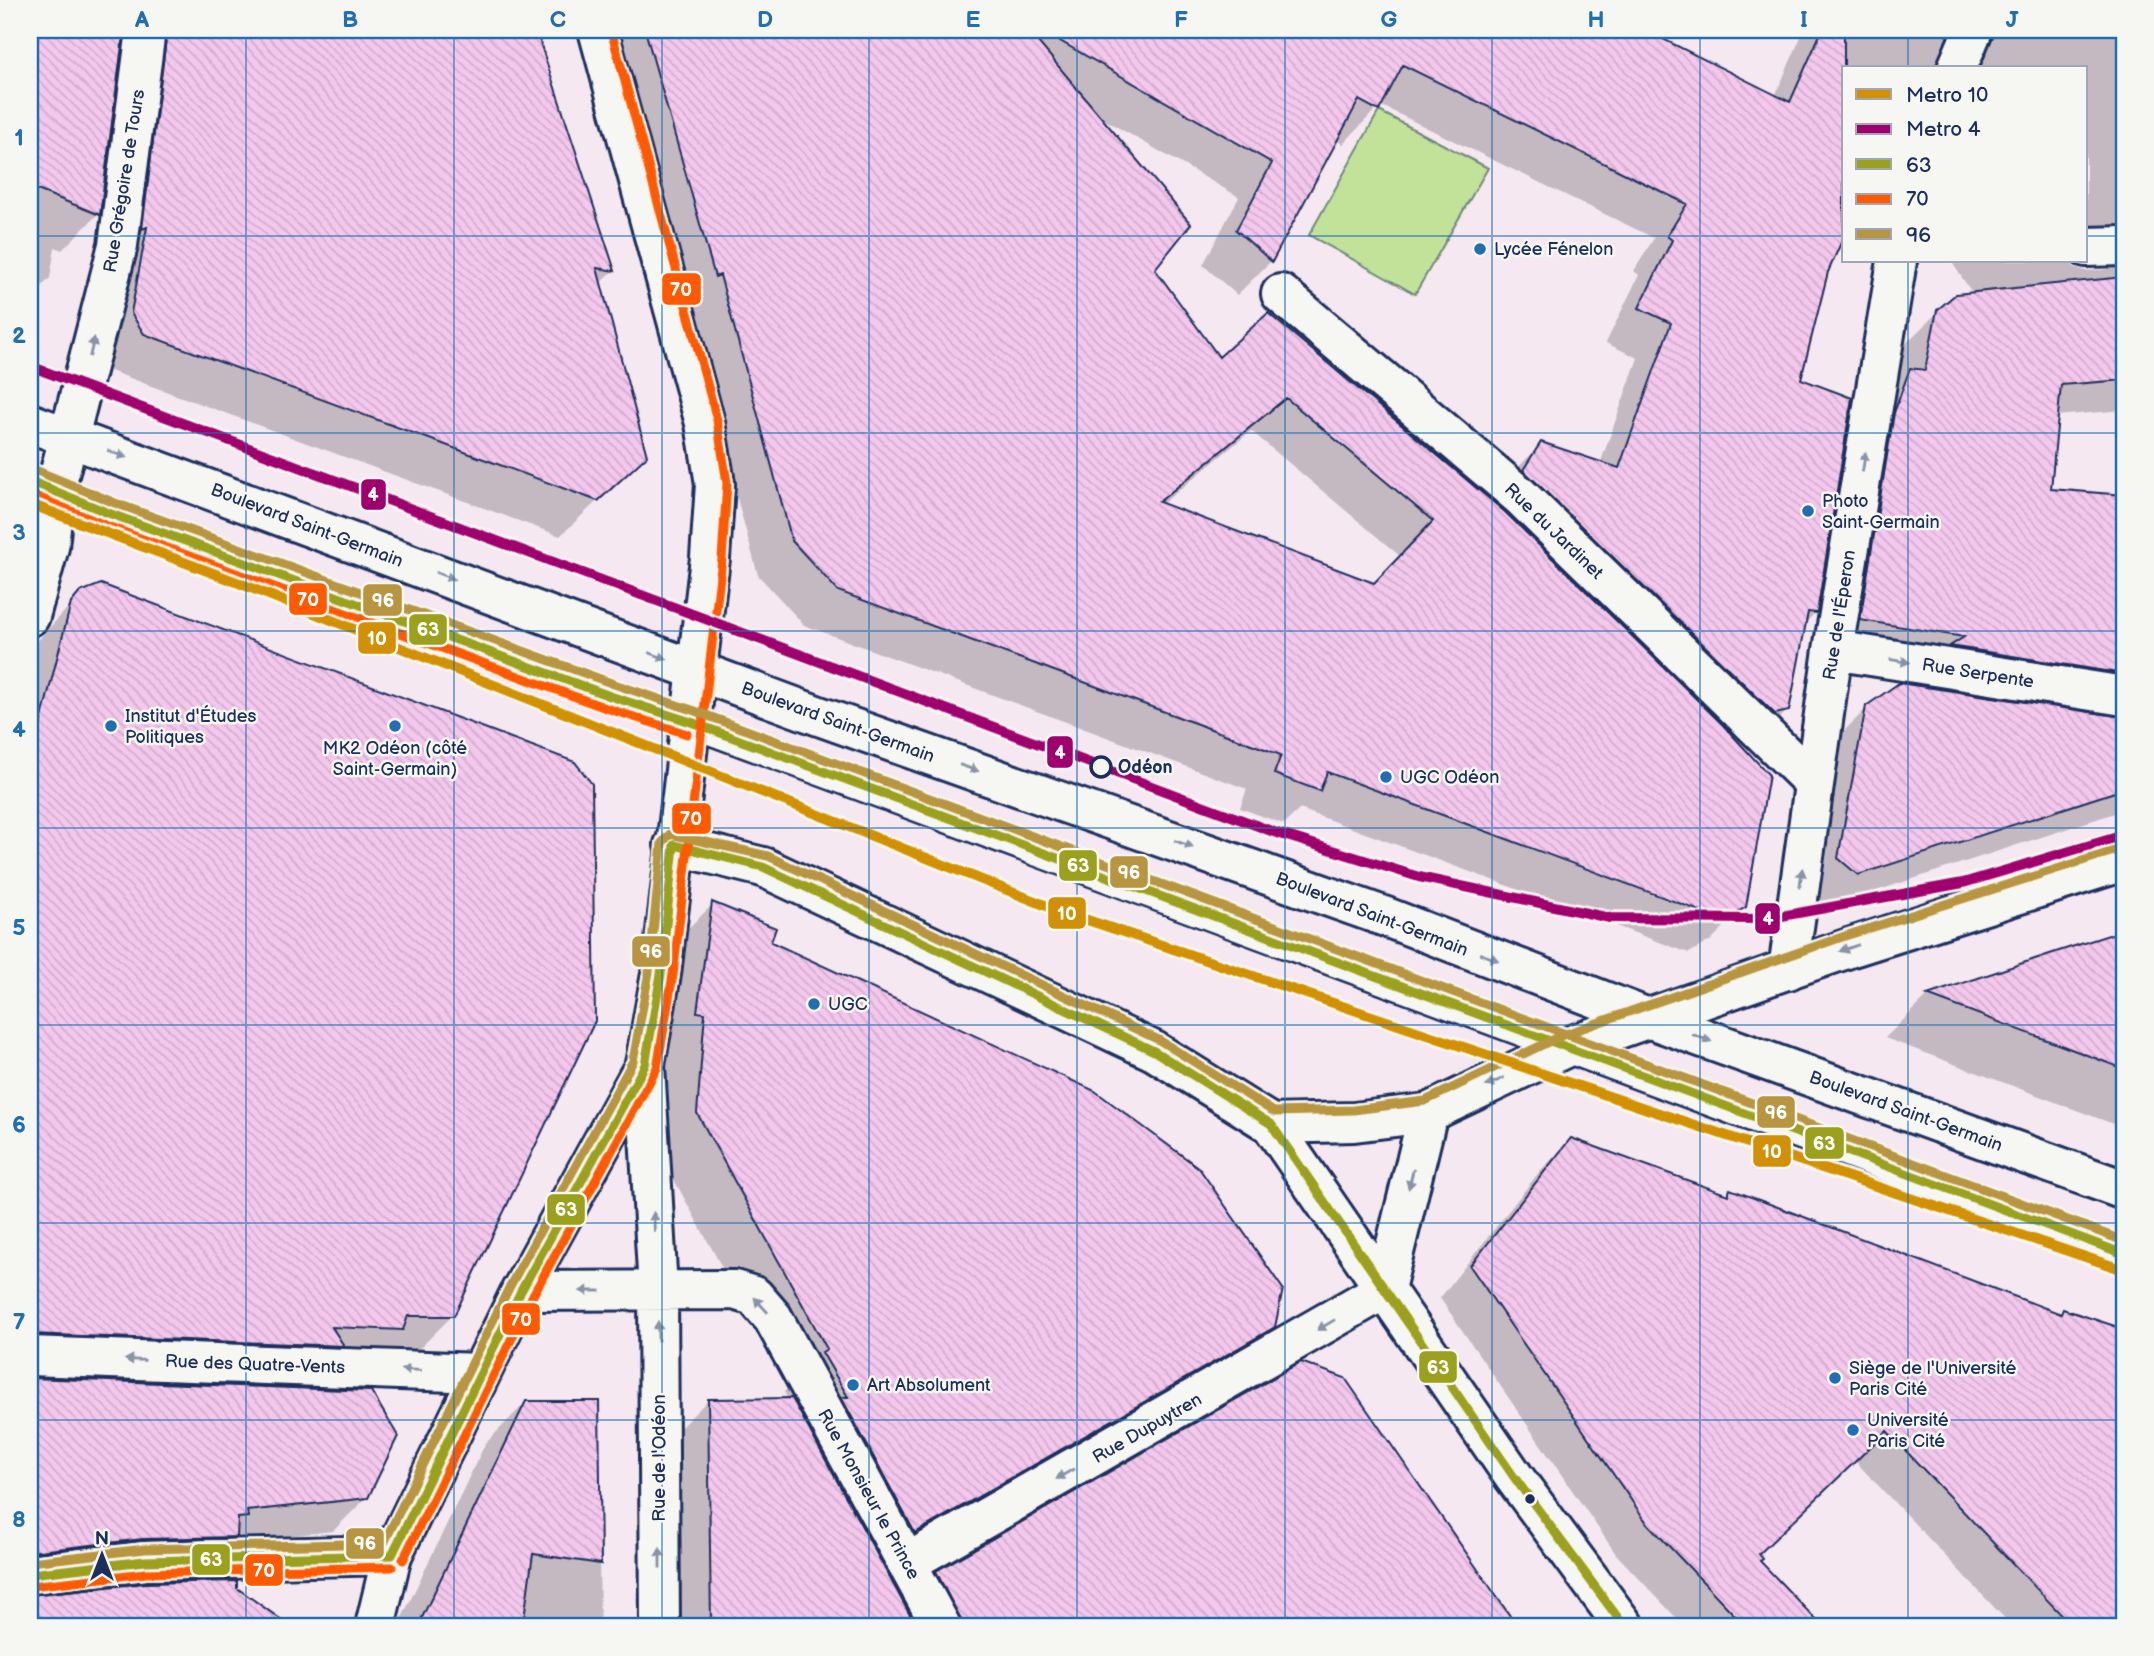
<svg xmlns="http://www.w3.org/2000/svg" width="2154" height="1656" viewBox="0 0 2154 1656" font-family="'Balsamiq Sans',sans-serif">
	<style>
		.green { fill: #c2e199; stroke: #6e887c; stroke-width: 2 }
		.shadow { fill: #0003; fill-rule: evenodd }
		.building { fill: url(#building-back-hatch); stroke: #1b2f5e; stroke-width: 2; fill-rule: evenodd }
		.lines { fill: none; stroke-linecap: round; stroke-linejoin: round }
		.service-casing { stroke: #1b2f5e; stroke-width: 35 }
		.pedestrian-casing { stroke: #1b2f5e; stroke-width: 44 }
		.minor-casing { stroke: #1b2f5e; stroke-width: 44 }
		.tertiary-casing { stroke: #1b2f5e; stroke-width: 44 }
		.primary-casing { stroke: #1b2f5e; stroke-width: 44 }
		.service { stroke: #f6f6f2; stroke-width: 30 }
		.pedestrian { stroke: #f6f6f2; stroke-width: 38 }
		.minor { stroke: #f6f6f2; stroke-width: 38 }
		.tertiary { stroke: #f6f6f2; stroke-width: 38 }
		.primary { stroke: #f6f6f2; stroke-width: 38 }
		.bus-1-casing { stroke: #f6f6f2; stroke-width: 14 }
		.bus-2-casing { stroke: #f6f6f2; stroke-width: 14 }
		.bus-3-casing { stroke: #f6f6f2; stroke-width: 14 }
		.bus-1 { stroke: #9ba11c; stroke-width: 9 }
		.bus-2 { stroke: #ff5a00; stroke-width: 9 }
		.bus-3 { stroke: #b89641; stroke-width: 9 }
		.metro-1-casing { stroke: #f6f6f2; stroke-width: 16 }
		.metro-2-casing { stroke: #f6f6f2; stroke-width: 16 }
		.metro-1 { stroke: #d29105; stroke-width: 10 }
		.metro-2 { stroke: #a0006e; stroke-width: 10 }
		.oneway { fill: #8892a8 }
		.grid { fill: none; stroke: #1f6fb2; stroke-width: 2; stroke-opacity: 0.55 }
		.poi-dot { fill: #1f6fb2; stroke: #f6f6f2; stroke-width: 2.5 }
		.stop-dot { fill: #f6f6f2; stroke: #1b2f5e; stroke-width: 3.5 }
		.bus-dot { fill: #1b2f5e; stroke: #f6f6f2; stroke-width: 2.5 }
		.labels { text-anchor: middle; stroke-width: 5; stroke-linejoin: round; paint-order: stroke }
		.street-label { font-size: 18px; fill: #1b2f5e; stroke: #f6f6f2 }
		.poi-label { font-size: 18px; fill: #1b2f5e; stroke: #f6f6f2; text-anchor: start }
		.stop-label { font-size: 18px; font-weight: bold; fill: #1b2f5e; stroke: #f6f6f2; text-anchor: start }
		.line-badge { stroke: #f6f6f2; stroke-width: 2.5 }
		.badge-label { font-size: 19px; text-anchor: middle; font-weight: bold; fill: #fff }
		.neatline { fill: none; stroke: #1f6fb2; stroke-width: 2.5 }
		.grid-label { font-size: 23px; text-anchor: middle; font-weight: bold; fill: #1f6fb2 }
	</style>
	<defs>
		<pattern id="building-back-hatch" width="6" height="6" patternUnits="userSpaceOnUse" patternTransform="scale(1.75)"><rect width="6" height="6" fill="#f4c7ec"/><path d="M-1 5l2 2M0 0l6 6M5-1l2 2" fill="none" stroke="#d1abcd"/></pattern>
	</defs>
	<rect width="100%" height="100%" fill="#f5e8f0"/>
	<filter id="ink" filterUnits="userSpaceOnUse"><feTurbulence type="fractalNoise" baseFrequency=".0143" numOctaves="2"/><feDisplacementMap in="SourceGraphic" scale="14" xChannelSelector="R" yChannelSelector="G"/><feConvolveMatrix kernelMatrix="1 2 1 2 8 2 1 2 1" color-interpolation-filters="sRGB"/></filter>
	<g filter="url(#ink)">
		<!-- green -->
		<path class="green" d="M1379 111 1488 168 1415 294 1309 235Z"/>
		<!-- shadow -->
		<path class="shadow" d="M30 30H536L613 271 599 284 645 456 560 536 108 370 96 350 130 58 120 47 98 214 62 250 55 247 50 278 30 298Z
			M602 30H1641L1775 96 1804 30H2124V410L2056 416 2050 491 2124 495V810L1824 908 1805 893 1833 742 1868 707 2107 717 2093 708 1827 654 1903 346 1938 312 1973 294 1951 261H2068L2074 267 2086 271 2109 269 2099 260 2086 258V68H1960L1948 44 1943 43 1934 68H1844V233L1827 271 1798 381 1815 613 1804 624 1787 711 1753 745 1741 747 1745 906 1710 941 1689 953 1300 809 1284 824 1240 808 1247 789 804 625 758 575 685 308ZM1380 105 1654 238 1634 271 1639 275 1606 343 1638 358 1600 464 1541 444 1507 479 1492 503 1219 359 1153 269 1100 117 1239 197 1203 265 1237 295 1271 261 1336 140 1343 144ZM1251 431 1400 556 1373 585 1161 505Z
			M76 599 453 1315 419 1349H381L368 1362 30 1368V649Z
			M713 904 1274 1326 1234 1365 882 1567 904 1607 937 1573 1509 1618 1508 1626H675L672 1436 708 1400 788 1399 784 1392 788 1388 659 1152 667 1051 659 1050 674 942Z
			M2124 931V1128L1885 1038 1928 996Z
			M1571 1140 1726 1196 1731 1191 2060 1315 2064 1311 2124 1339V1626H2012L1855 1461 1757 1555 1758 1562 1820 1626H1684L1616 1554 1440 1298 1540 1171Z
			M30 1380 370 1393 367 1497 333 1531 230 1542 30 1581Z
			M526 1402H597L600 1626H398L485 1444Z
			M235 1589 287 1626H30V1597Z"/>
		<!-- building -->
		<path class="building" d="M30 30H124L100 215 30 187Z
			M167 30H536L615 271 597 268 647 456 598 501 144 334 131 313 147 227 142 229Z
			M645 30H1028L1191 224 1155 269 1219 357 1268 313 1505 512 1722 724 1769 775 1746 907 1724 920 1327 772 1320 791 1274 774 1281 755 838 591 792 541 720 275 715 277ZM1286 398 1433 521 1374 583 1159 502Z
			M1041 30H1645L1790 102 1822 30H1844V236L1828 272 1801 379 1852 398 1817 613 1808 612 1789 711 1775 714 1523 470 1541 442 1619 468 1671 323 1639 308 1672 240 1667 236 1687 204 1403 65 1379 111 1359 100 1272 262 1236 230 1272 163Z
			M2124 277V380L2061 385 2051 489 2124 495V674L1950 646 1964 637 1860 620 1894 413 1910 368 1925 370 1937 310 1956 294Z
			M101 584 575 762 592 784 595 1021 454 1316H408L403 1330 332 1327 344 1346 30 1334V765L71 603 80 592Z
			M1899 683 2124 717V789L1858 875 1838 858 1866 706Z
			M712 902 776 928 771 942 1095 1091 1199 1168 1283 1289 1275 1327 915 1533 841 1397H848L822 1352 827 1349 697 1113 705 1013 697 1012Z
			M2124 930V1069L1927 995 2056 952Z
			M1571 1138 1728 1195 1730 1189 2061 1314 2063 1309 2124 1329V1626H2072L1887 1431 1759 1554 1763 1559 1760 1561 1822 1626H1745L1647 1523 1470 1266Z
			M1301 1362 1345 1378 1517 1626H963L936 1571Z
			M30 1378 371 1391 398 1436 368 1498 247 1511 248 1517 238 1518 237 1537 143 1539 30 1552Z
			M792 1398 916 1626H711L708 1399Z
			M526 1401H599L601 1564 533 1554 523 1626H418Z
			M237 1581V1588L290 1626H30V1595L146 1583Z"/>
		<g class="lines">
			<!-- service casing -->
			<g class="service-casing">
				<path id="service" d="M30 481 111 514 610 696 691 722 2124 1254"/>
			</g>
			<!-- pedestrian casing -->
			<g class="pedestrian-casing">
				<path id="pedestrian" d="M1281 294 1520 496 1814 783
					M69 437 118 245 146 30"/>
			</g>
			<!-- minor casing -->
			<g class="minor-casing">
				<path id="minor" d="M1957 68 1973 30
					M2086 247 2124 246
					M30 616 49 547 55 490 69 437
					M1833 650 2124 696
					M1788 970 1833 650 1897 261
					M645 1065 658 1290 660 1626
					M1271 1124 1514 1477 1624 1626
					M1385 1289 1428 1113
					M521 1291 734 1290 754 1296 773 1318 941 1626
					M30 1356 479 1373
					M907 1563 1385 1289
					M375 1626 392 1555"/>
			</g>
			<!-- tertiary casing -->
			<g class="tertiary-casing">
				<path id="tertiary" d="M674 845 763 867 1154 1051 1271 1124 1354 1122 1428 1113 1567 1047 1849 948 2124 861
					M30 1574 145 1561 392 1555 521 1291 645 1065 661 974 710 558 715 484 705 423 598 30"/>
			</g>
			<!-- primary casing -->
			<g class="primary-casing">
				<path id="primary" d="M30 423 819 716 1386 917 1648 1018 2124 1190"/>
			</g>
			<!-- service -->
			<use href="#service" class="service"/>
			<!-- pedestrian -->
			<use href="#pedestrian" class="pedestrian"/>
			<!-- minor -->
			<use href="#minor" class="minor"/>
			<!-- tertiary -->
			<use href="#tertiary" class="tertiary"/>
			<!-- primary -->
			<use href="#primary" class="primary"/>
			<!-- bus-1 casing -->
			<g class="bus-1-casing">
				<path id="bus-1" d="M30 481 111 514 610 696 691 722 2124 1254
					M674 845 763 867 1154 1051 1271 1124 1514 1477 1624 1626
					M392 1555 521 1291 645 1065 661 974 674 845
					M30 1574 145 1561 392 1555"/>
			</g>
			<!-- bus-2 casing -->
			<g class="bus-2-casing">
				<path id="bus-2" d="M30 494 107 526 606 708 687 734
					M403 1560 532 1297 657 1068 673 975 722 559 727 483 717 420 611 30
					M31 1586 146 1573 392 1567"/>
			</g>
			<!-- bus-3 casing -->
			<g class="bus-3-casing">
				<path id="bus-3" d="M35 470 115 503 614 684 695 711 2124 1241
					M30 1562 145 1549 384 1543 510 1286 633 1061 649 972 662 843 670 834 768 856 1159 1040 1274 1112 1353 1110 1425 1101 1563 1035 1845 936 2120 849"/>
			</g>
			<!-- bus-1 -->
			<use href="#bus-1" class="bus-1"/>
			<!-- bus-2 -->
			<use href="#bus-2" class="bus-2"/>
			<!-- bus-3 -->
			<use href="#bus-3" class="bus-3"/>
			<!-- metro-1 casing -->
			<g class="metro-1-casing">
				<path id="metro-1" d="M30 504 234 581 1052 908 2124 1270"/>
			</g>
			<!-- metro-2 casing -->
			<g class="metro-2-casing">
				<path id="metro-2" d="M30 366 1274 832 1419 877 1610 918 1765 919 1963 883 2124 835"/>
			</g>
			<!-- metro-1 -->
			<use href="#metro-1" class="metro-1"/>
			<!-- metro-2 -->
			<use href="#metro-2" class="metro-2"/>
		</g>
		<!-- one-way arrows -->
		<defs><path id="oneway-solid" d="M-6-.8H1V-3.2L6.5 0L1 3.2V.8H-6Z" transform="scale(1.75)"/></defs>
		<g class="oneway">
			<use href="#oneway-solid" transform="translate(92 347) rotate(-76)"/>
			<use href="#oneway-solid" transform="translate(117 454) rotate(20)"/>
			<use href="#oneway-solid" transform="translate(1864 462) rotate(-81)"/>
			<use href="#oneway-solid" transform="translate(445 576) rotate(21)"/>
			<use href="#oneway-solid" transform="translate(658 656) rotate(21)"/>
			<use href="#oneway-solid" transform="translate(1900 661) rotate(9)"/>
			<use href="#oneway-solid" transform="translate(969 768) rotate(19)"/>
			<use href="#oneway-solid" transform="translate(1184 844) rotate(20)"/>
			<use href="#oneway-solid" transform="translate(1801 878) rotate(-82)"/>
			<use href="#oneway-solid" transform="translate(1849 948) rotate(161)"/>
			<use href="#oneway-solid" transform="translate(1489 957) rotate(21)"/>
			<use href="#oneway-solid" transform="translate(1702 1038) rotate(20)"/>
			<use href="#oneway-solid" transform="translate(1495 1082) rotate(155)"/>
			<use href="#oneway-solid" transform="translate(1411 1179) rotate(104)"/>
			<use href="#oneway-solid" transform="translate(654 1222) rotate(-93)"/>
			<use href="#oneway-solid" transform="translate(590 1291) rotate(180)"/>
			<use href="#oneway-solid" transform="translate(761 1305) rotate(-132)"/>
			<use href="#oneway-solid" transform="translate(1326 1325) rotate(149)"/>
			<use href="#oneway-solid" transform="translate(658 1331) rotate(-90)"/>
			<use href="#oneway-solid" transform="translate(135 1360) rotate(-178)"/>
			<use href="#oneway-solid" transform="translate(411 1370) rotate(-178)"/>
			<use href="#oneway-solid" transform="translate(1065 1474) rotate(150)"/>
			<use href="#oneway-solid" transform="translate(660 1558) rotate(-90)"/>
		</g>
	</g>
	<!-- grid -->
	<path class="grid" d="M246 30V1626M454 30V1626M662 30V1626M869 30V1626M1077 30V1626M1285 30V1626M1492 30V1626M1700 30V1626M1908 30V68M30 236H1844M2086 236H2124M1908 261V1626M30 433H2124M30 631H2124M30 828H2124M30 1025H2124M30 1223H2124M30 1420H2124"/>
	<!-- markers -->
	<g class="poi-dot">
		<circle cx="1480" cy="249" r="7"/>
		<circle cx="1808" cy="511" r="7"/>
		<circle cx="111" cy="726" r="7"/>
		<circle cx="395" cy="726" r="7"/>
		<circle cx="1386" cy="777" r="7"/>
		<circle cx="814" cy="1004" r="7"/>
		<circle cx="1835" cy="1378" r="7"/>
		<circle cx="853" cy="1385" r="7"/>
		<circle cx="1853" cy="1430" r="7"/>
	</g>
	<circle class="stop-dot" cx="1101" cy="767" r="10"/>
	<circle class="bus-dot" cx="1530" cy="1499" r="6"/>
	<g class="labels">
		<!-- street labels -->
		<g class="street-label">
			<text transform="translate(124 181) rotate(-81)" y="6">Rue Grégoire de Tours</text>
			<text transform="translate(307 525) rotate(21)" y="6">Boulevard Saint-Germain</text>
			<text transform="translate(1554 531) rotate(44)" y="6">Rue du Jardinet</text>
			<text transform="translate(1839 615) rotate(-81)" y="6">Rue de l'Éperon</text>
			<text transform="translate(1978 673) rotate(9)" y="6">Rue Serpente</text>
			<text transform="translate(838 722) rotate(20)" y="6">Boulevard Saint-Germain</text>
			<text transform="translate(1372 914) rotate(21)" y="6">Boulevard Saint-Germain</text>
			<text transform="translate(1906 1111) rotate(20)" y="6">Boulevard Saint-Germain</text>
			<text transform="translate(255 1364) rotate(2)" y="6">Rue des Quatre-Vents</text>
			<text transform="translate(1147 1428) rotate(-30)" y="6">Rue Dupuytren</text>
			<text transform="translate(659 1458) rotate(-90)" y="6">Rue de l'Odéon</text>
			<text transform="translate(869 1494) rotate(61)" y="6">Rue Monsieur le Prince</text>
		</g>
		<!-- poi labels -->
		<g class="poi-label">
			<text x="1494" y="255">Lycée Fénelon</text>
			<text x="1822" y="507">Photo<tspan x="1822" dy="21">Saint-Germain</tspan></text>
			<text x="125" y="722">Institut d'Études<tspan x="125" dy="21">Politiques</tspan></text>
			<text x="395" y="754" text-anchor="middle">MK2 Odéon (côté<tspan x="395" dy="21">Saint-Germain)</tspan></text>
			<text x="1400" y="783">UGC Odéon</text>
			<text x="828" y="1010">UGC</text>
			<text x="1849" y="1374">Siège de l'Université<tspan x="1849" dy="21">Paris Cité</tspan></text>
			<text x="867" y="1391">Art Absolument</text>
			<text x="1867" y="1426">Université<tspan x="1867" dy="21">Paris Cité</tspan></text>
		</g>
		<!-- stop labels -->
		<g class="stop-label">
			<text x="1118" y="773">Odéon</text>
		</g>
	</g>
	<g class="line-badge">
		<rect x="661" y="272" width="41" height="34" rx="7" fill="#ff5a00"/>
		<rect x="360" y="478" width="27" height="33" rx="7" fill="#a0006e"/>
		<rect x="288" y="582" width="40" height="34" rx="7" fill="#ff5a00"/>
		<rect x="362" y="583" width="41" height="34" rx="7" fill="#b89641"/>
		<rect x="408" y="613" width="40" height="33" rx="7" fill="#9ba11c"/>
		<rect x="357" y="621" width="40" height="34" rx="7" fill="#d29105"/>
		<rect x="1046" y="735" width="28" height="34" rx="7" fill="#a0006e"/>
		<rect x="671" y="802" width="41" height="33" rx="7" fill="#ff5a00"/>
		<rect x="1058" y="849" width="40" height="33" rx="7" fill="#9ba11c"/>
		<rect x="1109" y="855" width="40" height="34" rx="7" fill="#b89641"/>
		<rect x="1047" y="896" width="40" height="34" rx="7" fill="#d29105"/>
		<rect x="1754" y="902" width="27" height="33" rx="7" fill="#a0006e"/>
		<rect x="631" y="935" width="40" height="33" rx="7" fill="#b89641"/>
		<rect x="1756" y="1095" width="40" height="34" rx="7" fill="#b89641"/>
		<rect x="1804" y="1126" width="41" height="34" rx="7" fill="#9ba11c"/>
		<rect x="1752" y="1134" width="40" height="34" rx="7" fill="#d29105"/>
		<rect x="546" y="1193" width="40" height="33" rx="7" fill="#9ba11c"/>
		<rect x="501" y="1302" width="40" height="34" rx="7" fill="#ff5a00"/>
		<rect x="1418" y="1350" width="40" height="34" rx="7" fill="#9ba11c"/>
		<rect x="345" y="1527" width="40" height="33" rx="7" fill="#b89641"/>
		<rect x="191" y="1543" width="40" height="33" rx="7" fill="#9ba11c"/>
		<rect x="244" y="1553" width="40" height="34" rx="7" fill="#ff5a00"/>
	</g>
	<g class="badge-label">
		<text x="681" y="296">70</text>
		<text x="373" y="501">4</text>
		<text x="308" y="606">70</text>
		<text x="383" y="607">96</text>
		<text x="428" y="636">63</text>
		<text x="377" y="645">10</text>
		<text x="1060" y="759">4</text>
		<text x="691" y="825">70</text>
		<text x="1078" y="872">63</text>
		<text x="1129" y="879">96</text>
		<text x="1067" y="920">10</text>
		<text x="1768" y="925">4</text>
		<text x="651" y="958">96</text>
		<text x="1776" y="1119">96</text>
		<text x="1824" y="1150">63</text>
		<text x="1772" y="1158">10</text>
		<text x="566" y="1216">63</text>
		<text x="521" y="1326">70</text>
		<text x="1438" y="1374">63</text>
		<text x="365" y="1550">96</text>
		<text x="211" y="1566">63</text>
		<text x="264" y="1577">70</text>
	</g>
	<!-- margin -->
	<rect width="2154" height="1656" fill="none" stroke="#f6f6f2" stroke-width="77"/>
	<!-- legend -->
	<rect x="1842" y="66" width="245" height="196" fill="#f6f6f2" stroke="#9ea6b7" stroke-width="2"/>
	<rect x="1856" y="89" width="35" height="10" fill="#d29105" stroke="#9ea6b7" stroke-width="2"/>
	<text x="1906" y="102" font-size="21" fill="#1b2f5e">Metro 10</text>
	<rect x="1856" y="124" width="35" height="10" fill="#a0006e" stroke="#9ea6b7" stroke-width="2"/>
	<text x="1906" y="136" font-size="21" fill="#1b2f5e">Metro 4</text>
	<rect x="1856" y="159" width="35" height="10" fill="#9ba11c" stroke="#9ea6b7" stroke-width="2"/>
	<text x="1906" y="172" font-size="21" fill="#1b2f5e">63</text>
	<rect x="1856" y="194" width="35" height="10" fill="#ff5a00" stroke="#9ea6b7" stroke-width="2"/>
	<text x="1906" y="206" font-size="21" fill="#1b2f5e">70</text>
	<rect x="1856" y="229" width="35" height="10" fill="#b89641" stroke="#9ea6b7" stroke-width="2"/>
	<text x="1906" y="242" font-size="21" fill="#1b2f5e">96</text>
	<!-- north arrow -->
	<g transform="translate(102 1555)" stroke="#f6f6f2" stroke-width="5" paint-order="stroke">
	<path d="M0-5L12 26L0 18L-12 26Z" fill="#1b2f5e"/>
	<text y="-10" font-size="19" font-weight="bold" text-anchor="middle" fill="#1b2f5e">N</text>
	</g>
	<rect x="38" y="38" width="2078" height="1580" class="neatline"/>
	<g class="grid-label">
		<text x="142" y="27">A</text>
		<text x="350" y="27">B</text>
		<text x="558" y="27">C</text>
		<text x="765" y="27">D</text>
		<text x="973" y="27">E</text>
		<text x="1181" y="27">F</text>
		<text x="1389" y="27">G</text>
		<text x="1596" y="27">H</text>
		<text x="1804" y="27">I</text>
		<text x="2012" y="27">J</text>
		<text x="19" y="145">1</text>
		<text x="19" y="343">2</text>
		<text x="19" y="540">3</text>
		<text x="19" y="737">4</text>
		<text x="19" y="935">5</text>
		<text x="19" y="1132">6</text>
		<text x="19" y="1329">7</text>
		<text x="19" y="1527">8</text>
	</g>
</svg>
